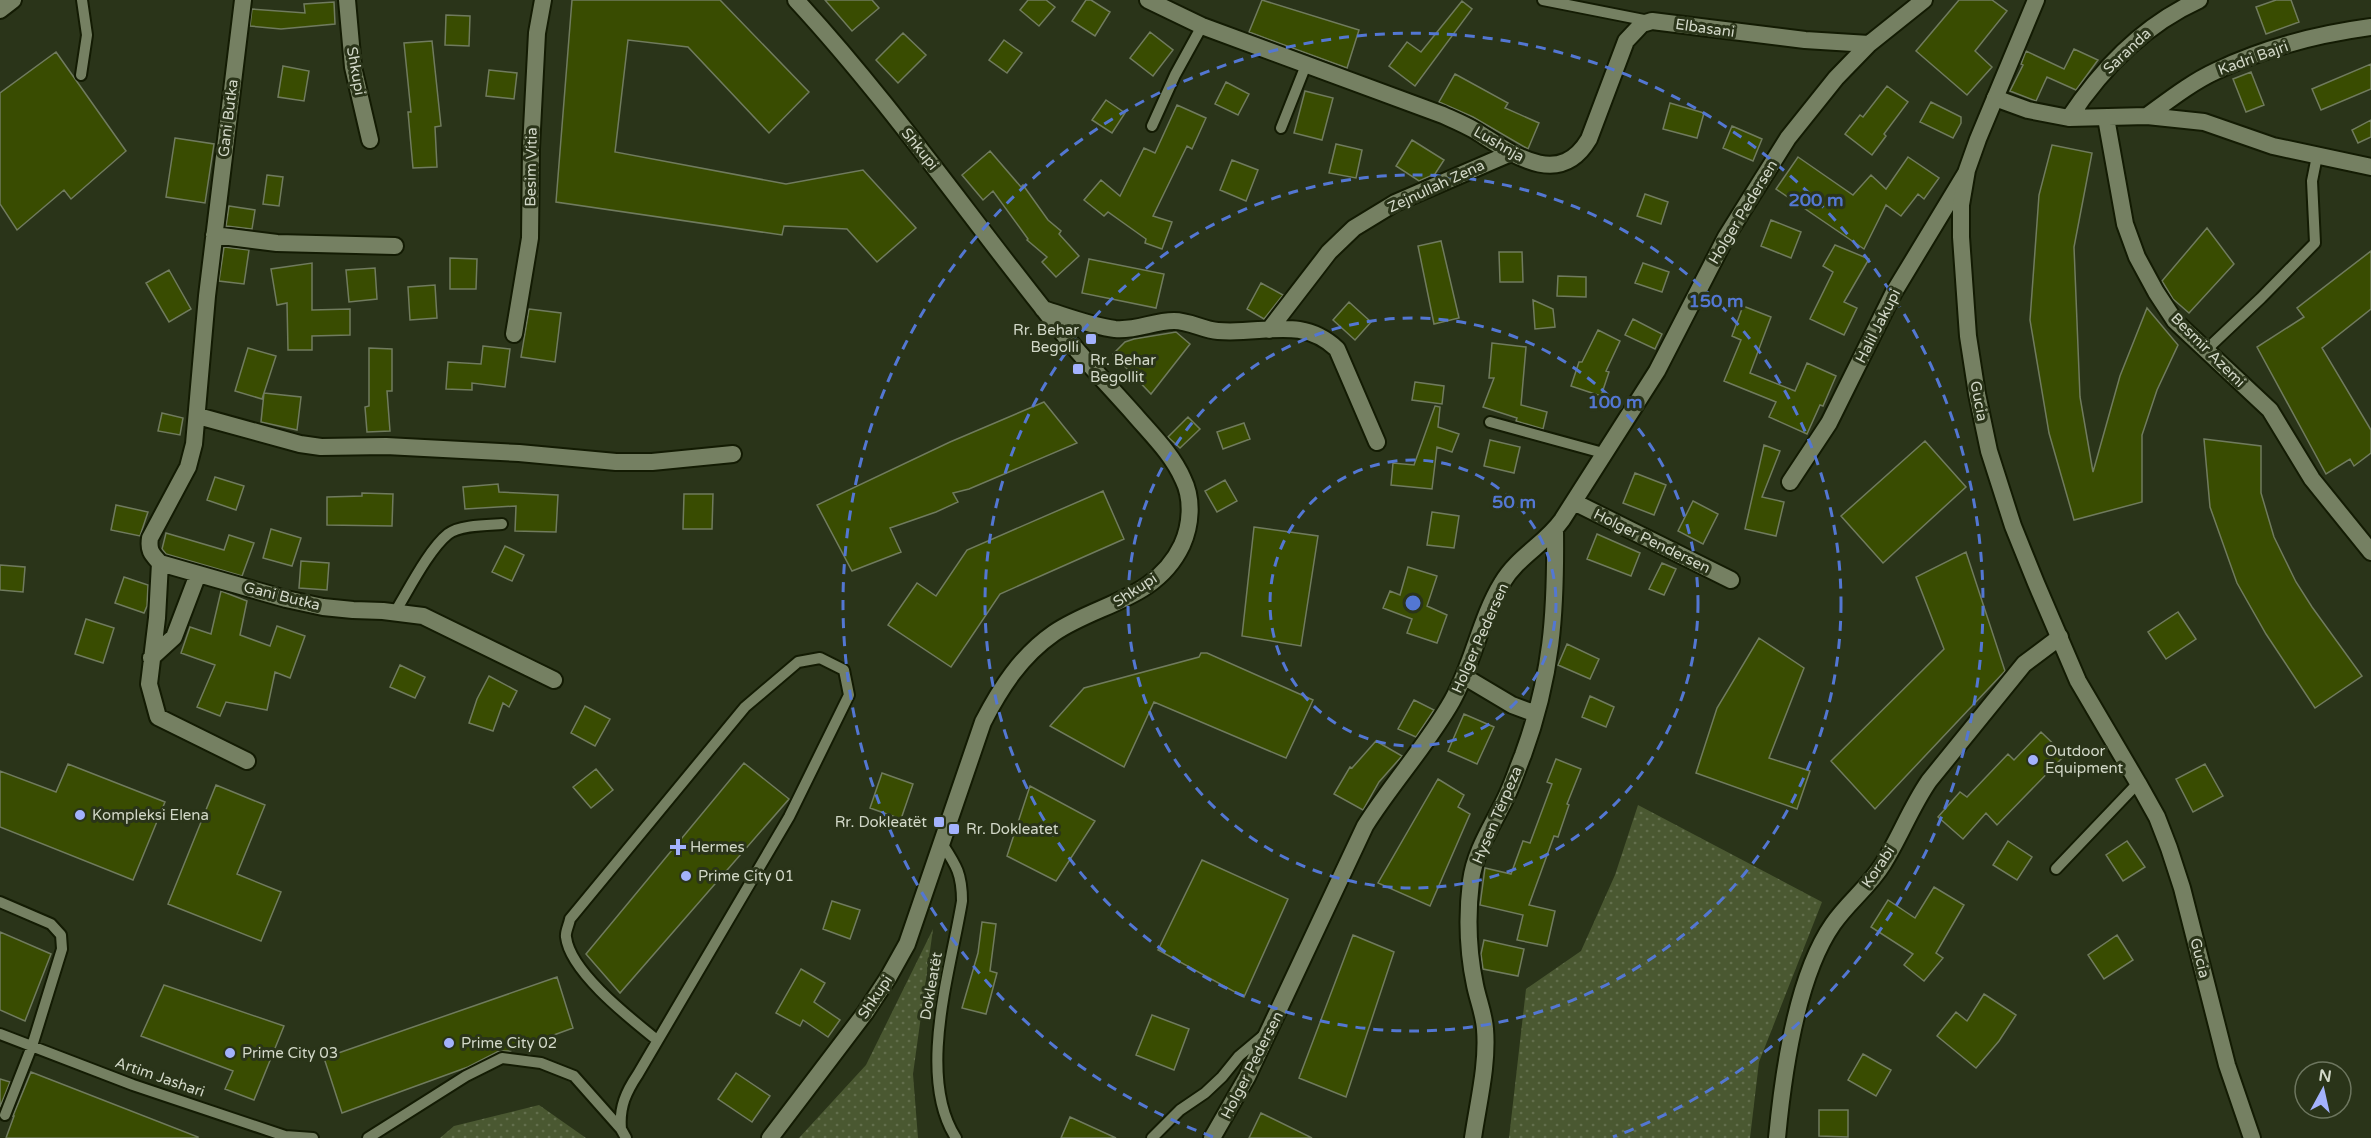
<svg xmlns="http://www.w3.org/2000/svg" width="2371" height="1138" viewBox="0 0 2371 1138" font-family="'Varela Round',sans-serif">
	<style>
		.green { fill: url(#green-dots) }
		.building { fill: #394c01; stroke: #707b5e; stroke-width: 1.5 }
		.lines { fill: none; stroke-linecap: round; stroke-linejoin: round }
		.service-casing { stroke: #131b03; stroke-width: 14 }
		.minor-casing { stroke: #131b03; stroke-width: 20 }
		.tertiary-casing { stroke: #131b03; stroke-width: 20 }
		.secondary-casing { stroke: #131b03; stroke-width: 20 }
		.service { stroke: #758062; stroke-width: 10 }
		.minor { stroke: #758062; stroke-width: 16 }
		.tertiary { stroke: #758062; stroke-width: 16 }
		.secondary { stroke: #758062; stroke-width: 16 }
		.ring { fill: none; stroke: #5377d3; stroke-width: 3; stroke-dasharray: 10 8 }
		.poi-dot { fill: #a3b2fd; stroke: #2a3419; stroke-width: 2 }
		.labels { text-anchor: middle; stroke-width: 6; stroke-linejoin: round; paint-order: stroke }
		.street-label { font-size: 15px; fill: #d2d8c8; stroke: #2a3419 }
		.poi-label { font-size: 15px; fill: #d2d8c8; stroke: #2a3419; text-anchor: start }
		.centre { fill: #5377d3; stroke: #2a3419; stroke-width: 3 }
		.ring-label { font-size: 18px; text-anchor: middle; font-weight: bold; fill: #5377d3; stroke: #2a3419; stroke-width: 6; stroke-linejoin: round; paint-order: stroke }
	</style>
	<defs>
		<pattern id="green-dots" width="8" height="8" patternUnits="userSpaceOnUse" patternTransform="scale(1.5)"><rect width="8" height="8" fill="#4a5831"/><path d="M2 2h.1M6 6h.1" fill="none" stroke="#636f4d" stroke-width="1.8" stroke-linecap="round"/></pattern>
	</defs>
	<rect width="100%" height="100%" fill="#2a3419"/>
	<!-- green -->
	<path class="green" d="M1638 805 1822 902 1759 1062 1750 1138H1509L1526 989 1581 951 1615 875Z
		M933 929 913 1074 918 1138H799L866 1065Z
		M539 1105 586 1138H440L454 1126Z"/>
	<!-- building -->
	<path class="building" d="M572 0H720L809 92 769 133 688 47 628 40 615 152 786 184 863 170 916 228 877 262 847 229 784 226 782 235 556 202Z
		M825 0H872L879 8 852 31Z
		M1028 0H1046L1055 7 1039 26 1020 10Z
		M1086 0H1091L1110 12 1095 36 1072 21Z
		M1262 0 1359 30 1347 68 1249 32Z
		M1959 0H1992L2007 11 1975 51 1992 67 1967 95 1916 51Z
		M2276 0H2291L2299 22 2266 34 2256 7Z
		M1462 1 1472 9 1415 86 1389 66 1407 42 1421 52Z
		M334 2 335 24 281 29 250 26 252 9 305 13 304 4Z
		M446 15 470 16 469 46 445 45Z
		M1150 32 1173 50 1153 76 1130 58Z
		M903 33 926 55 898 83 876 60Z
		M1004 40 1022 53 1007 73 989 60Z
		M432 41 441 126 435 127 437 167 413 168 408 112H411L404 43Z
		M2074 49 2098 60 2076 90 2047 77 2036 101 2010 91 2023 65 2021 64 2026 51 2064 69Z
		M56 52 126 151 71 199 64 190 17 230 0 204V93Z
		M2371 64V89L2321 110 2312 89Z
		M283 66 309 71 304 101 278 97Z
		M489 70 517 73 514 99 486 96Z
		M2251 72 2264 105 2246 112 2233 79Z
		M1455 74 1508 103 1505 108 1539 123 1528 149 1473 117 1439 102Z
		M1226 82 1249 94 1238 115 1215 104Z
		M1887 86 1908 102 1884 134 1886 136 1872 155 1845 134 1860 115 1863 117Z
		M1305 91 1333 98 1322 140 1294 133Z
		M1106 100 1125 113 1112 133 1092 120Z
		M1931 102 1961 117V123L1953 138 1920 122Z
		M1670 103 1704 113 1697 138 1663 129Z
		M1177 105 1206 118 1192 149 1187 146 1153 216 1172 222 1162 249 1145 243 1146 239 1108 212 1104 216 1084 200 1101 180 1120 196 1144 148 1155 153Z
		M2371 120V137L2358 143 2352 130Z
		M1732 126 1762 139 1753 161 1723 148Z
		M175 138 214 144 205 203 166 197Z
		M1412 140 1444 160 1435 174 1419 181 1396 166Z
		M1336 144 1362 150 1356 178 1329 173Z
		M2052 145 2092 153 2074 247 2080 397 2093 472 2120 376 2147 308 2178 345 2157 390 2142 435V502L2074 520 2049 433 2030 320 2039 195Z
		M990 151 1021 187 1023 185 1048 220 1061 231 1059 234 1079 256 1056 277 1042 262 1047 257 1027 240 1028 239 993 191 983 200 962 175Z
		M1798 157 1853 195 1871 175 1886 189 1908 157 1939 178 1924 199 1918 194 1901 216 1886 205 1864 249 1776 189Z
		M1232 160 1258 170 1246 201 1220 190Z
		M267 175 283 177 279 206 263 204Z
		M1645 194 1668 202 1661 224 1637 216Z
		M229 206 255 210 252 229 226 226Z
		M1771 220 1801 232 1791 258 1761 246Z
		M2207 228 2234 264 2189 313 2173 299 2162 281Z
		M1441 241 1459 318 1434 324 1418 246Z
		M1835 245 1869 259 1844 302 1857 308 1844 335 1810 319 1833 272 1823 266Z
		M224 247 249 250 244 284 219 281Z
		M2371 251V309L2322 348 2371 430V453L2354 466 2350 459 2326 474 2257 347 2304 317 2297 308Z
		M1499 252H1522L1523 282H1500Z
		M450 258 477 259 476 289H450Z
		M1089 259 1164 274 1156 308 1082 293Z
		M312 263V310L350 309V335L312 336V350H288L287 303 277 305 271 269Z
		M1643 263 1669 272 1662 292 1635 283Z
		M375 268 377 299 349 302 346 270Z
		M169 270 191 309 169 322 146 283Z
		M1558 276 1586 277V297L1557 296Z
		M1261 283 1283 295 1264 319 1247 309Z
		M435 285 437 318 410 320 408 287Z
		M1533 300 1553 309 1555 327 1535 329Z
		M1349 302 1371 322 1355 340 1333 320Z
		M1743 306 1771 317 1750 373 1795 391 1807 363 1836 376 1823 406 1820 405 1807 434 1769 417 1776 402 1724 381 1741 340 1732 336Z
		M529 309 561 313 555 362 521 357Z
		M1633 319 1662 334 1655 349 1625 335Z
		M1598 330 1620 341 1606 371 1609 372 1601 396 1571 386 1579 362H1582Z
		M1176 332 1190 344 1151 394 1113 354 1125 342 1134 339Z
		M1492 343 1526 347 1521 405 1547 412 1543 429 1516 421 1517 418 1483 407 1494 378H1489Z
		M483 346 510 349 505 387 472 383V390L446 389 448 362 481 364Z
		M248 348 276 356 262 399 235 391Z
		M369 348 392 349V391H387L390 431 367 432 365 407 369 406Z
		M1415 382 1444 386 1442 404 1412 400Z
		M264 393 301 397 297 430 261 422Z
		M1044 402 1077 443 969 489 953 493 958 502 936 512 890 528 901 552 852 571 817 505 950 442Z
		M1435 406 1440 407 1438 427 1459 434 1452 452 1437 447 1432 489 1391 485 1393 463 1414 465Z
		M162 413 183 418 180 435 158 431Z
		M1188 417 1200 429 1180 448 1168 437Z
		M1244 423 1250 439 1223 449 1217 432Z
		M2204 439 2261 446V493L2274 537 2296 582 2312 607 2362 676 2315 708 2266 634 2237 583 2210 507Z
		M1490 440 1520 447 1514 473 1484 466Z
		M1925 441 1966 487 1883 563 1841 516Z
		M1764 445 1780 451 1762 497 1784 502 1776 536 1745 529Z
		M1635 473 1666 485 1654 515 1623 503Z
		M215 477 244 486 236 510 207 500Z
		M1225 480 1237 501 1217 512 1205 491Z
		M498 484 499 492 558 495 556 532 515 531 516 506 465 509 463 487Z
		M1103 491 1124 539 1000 594 951 667 888 625 917 583 936 596 967 550Z
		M362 493 393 494 392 526 327 525V497L362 496Z
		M684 494H713L712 529H683Z
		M1693 501 1718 514 1703 544 1678 531Z
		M116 505 148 512 140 536 111 530Z
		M1432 512 1459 516 1454 548 1427 545Z
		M1254 527 1318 536 1301 646 1242 636Z
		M271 529 301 538 292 566 263 558Z
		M166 533 224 550 229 535 254 543 242 576 166 554 162 549Z
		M1597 534 1640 553 1631 576 1587 559Z
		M505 546 524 555 512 581 492 572Z
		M1966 552 2005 671 1875 809 1831 761 1944 649 1916 577Z
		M301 561 329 563 327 590 299 588Z
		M1662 563 1676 569 1664 595 1649 589Z
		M0 565 25 567 23 592 0 590Z
		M1408 567 1437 576 1427 606 1447 615 1437 643 1407 633 1412 619 1383 608 1390 591 1400 595Z
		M124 577 148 585 147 606 144 613 115 603Z
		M221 591 247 601 240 635 270 646 277 626 305 636 290 678 275 672 267 710 226 702 220 716 197 707 215 665 181 653 190 627 211 634Z
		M2178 612 2196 639 2166 659 2148 632Z
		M86 619 114 628 103 663 75 654Z
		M1759 638 1804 668 1769 758 1810 771 1797 809 1696 773 1717 708Z
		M1567 644 1599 659 1590 679 1558 665Z
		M1201 653H1207L1313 700 1286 758 1154 702 1124 767 1050 726 1084 688 1199 657Z
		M400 665 425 677 415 698 390 687Z
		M489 676 517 691 509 707 503 703 493 731 469 723 477 699Z
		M1590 696 1614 707 1606 727 1582 717Z
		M1414 700 1434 710 1416 737 1398 729Z
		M585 706 610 719 595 746 571 733Z
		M1464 714 1494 727 1477 764 1448 751Z
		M2041 732 2065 755 1997 825 1986 813 1963 839 1938 817 1960 792 1967 797 2008 754 2014 760Z
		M1376 741 1402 756 1379 782 1363 810 1334 794 1350 767 1352 768Z
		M1556 759 1581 769 1567 804 1569 805 1558 837 1554 836 1529 905 1555 911 1547 946 1517 940 1523 915 1480 905 1485 868 1511 874 1523 841 1530 843 1552 784 1547 782Z
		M744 763 789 799 620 993 586 954Z
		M68 764 165 802 133 880 0 827V771L56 792Z
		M2205 764 2223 796 2193 812 2176 779Z
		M596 769 613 790 591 808 573 787Z
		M882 773 913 784 901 819 870 808Z
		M1438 779 1464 795 1458 807 1470 814 1430 906 1378 883Z
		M216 785 265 805 237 874 281 892 261 941 168 904Z
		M1030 786 1095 821 1056 881 1007 856Z
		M2008 841 2032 857 2017 880 1993 865Z
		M2127 841 2145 867 2123 881 2106 855Z
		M1202 860 1288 899 1244 997 1158 950Z
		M1934 887 1964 905 1936 953 1943 958 1924 981 1904 965 1913 954 1871 927 1888 900 1915 918Z
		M832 901 860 910 850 939 823 929Z
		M982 922 996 924 990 971 997 973 986 1014 962 1008 978 953Z
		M0 932 51 954 25 1021 0 1010Z
		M1353 935 1394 952 1346 1097 1299 1078Z
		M2117 935 2133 960 2104 979 2088 955Z
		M1484 940 1524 949 1518 976 1483 969 1481 954Z
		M801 969 825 983 814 1002 840 1020 828 1037 803 1020 800 1026 776 1013Z
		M557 977 573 1028 510 1051H499L468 1067 342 1113 324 1058Z
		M164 985 284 1026 254 1100 225 1089 233 1071 141 1036Z
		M1984 994 2016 1015 1999 1041 1976 1068 1937 1036 1956 1012 1967 1021Z
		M1152 1015 1189 1029 1174 1070 1136 1055Z
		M1863 1054 1891 1070 1876 1096 1848 1080Z
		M31 1072 198 1137V1138H6L14 1116H13Z
		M736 1073 770 1096 752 1122 718 1099Z
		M0 1079 10 1082 0 1107Z
		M1819 1110H1848V1137L1819 1136Z
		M1261 1113 1312 1138H1249Z
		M1070 1117 1116 1138H1061Z"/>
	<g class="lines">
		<!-- service casing -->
		<g class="service-casing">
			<path id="service" d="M1543 0 1649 21
				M81 75 87 35 82 0
				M1152 126 1175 75 1202 26
				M1281 128 1306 65
				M2205 351 2261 298 2315 243 2312 181 2317 156
				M1490 422 1603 453
				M395 612C408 591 429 549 448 534 459 525 487 525 502 524
				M941 842C956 865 962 873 962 901 951 969 916 1076 956 1138
				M2056 869 2138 783
				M0 902 51 924 61 935 62 949 32 1046 5 1115
				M0 1034 133 1085 285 1136 313 1138
				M621 1129C619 1107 626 1092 638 1074L789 817 849 695 844 670 820 658 798 662 745 707 570 919C569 925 565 932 566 937 570 972 631 1019 657 1040
				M368 1138 466 1076 502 1058 541 1063 574 1076 621 1129 626 1138
				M1152 1138 1180 1110 1205 1093 1222 1077 1239 1056 1264 1035"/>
		</g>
		<!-- minor casing -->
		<g class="minor-casing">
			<path id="minor" d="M243 0 207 296 194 444 188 467 150 538C148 551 152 554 160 563L286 599 323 607 353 610 383 611 423 616 554 680
				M347 0 353 67 370 140
				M1148 0 1202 26 1443 115C1454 120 1466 125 1476 131 1511 153 1559 190 1589 139L1626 41 1642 24 1652 21 1805 40 1869 44
				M1995 98 2028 110 2069 118 2147 116 2204 122 2273 146 2371 167
				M2147 116C2169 100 2192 82 2216 71 2264 48 2319 34 2371 27
				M2069 118C2102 68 2144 25 2199 0
				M2106 118 2125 224 2137 257 2156 292 2175 321 2270 410 2312 479 2371 552
				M214 235 277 243 395 246
				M1043 309C1066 316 1091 326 1115 329 1137 331 1153 321 1174 321 1190 321 1203 330 1218 331 1263 335 1301 315 1337 349L1377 442
				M1269 330 1329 252 1354 228 1395 203 1511 153
				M514 334 530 238 531 148 537 33 543 0
				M198 416 300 444 321 447 386 446 519 453 616 462H652L733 454
				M1790 482 1829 423 1894 292 1966 173
				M1574 502 1731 580
				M160 563 157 618 149 684 158 717 247 761
				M151 658 174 637 198 574
				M1465 677 1512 705 1536 714
				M770 1138 865 1013 888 978 907 944 983 722C1001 687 1021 656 1054 633 1098 603 1156 600 1182 545 1191 525 1193 499 1183 479 1172 454 1152 435 1134 414 1110 387 1084 360 1061 331 972 221 892 104 796 0
				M1212 1138 1247 1077 1365 826C1392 783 1427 745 1452 701 1473 664 1480 619 1502 583 1517 557 1545 544 1562 520L1657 371 1726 237 1788 138 1836 78 1869 44 1924 0
				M1473 1138C1478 1103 1488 1065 1485 1029 1484 1014 1478 1000 1475 985 1468 952 1467 914 1471 881 1475 849 1495 822 1508 793 1514 780 1518 767 1523 755 1552 676 1556 613 1555 530
				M1777 1138C1783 1074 1796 977 1833 924 1848 902 1869 887 1883 864 1900 837 1911 807 1929 781L2024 664 2060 637"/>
		</g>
		<!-- tertiary casing -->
		<g class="tertiary-casing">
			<path id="tertiary" d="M2036 0 1978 139 1967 170 1961 205V237L1968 336 1977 394 1989 451 2013 526 2036 583 2078 681 2138 783 2157 817 2169 848 2182 888 2227 1065 2252 1138"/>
		</g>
		<!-- secondary casing -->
		<g class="secondary-casing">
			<path id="secondary" d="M0 10 13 0"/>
		</g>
		<!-- service -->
		<use href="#service" class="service"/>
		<!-- minor -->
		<use href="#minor" class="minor"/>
		<!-- tertiary -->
		<use href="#tertiary" class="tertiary"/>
		<!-- secondary -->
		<use href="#secondary" class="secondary"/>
	</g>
	<!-- distance rings -->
	<g class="ring">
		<circle cx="1413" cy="603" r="143"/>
		<circle cx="1413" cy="603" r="285"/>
		<circle cx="1413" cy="603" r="428"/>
		<path d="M1213 1137A570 570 0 1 1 1613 1137"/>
	</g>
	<!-- markers -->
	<g class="poi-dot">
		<rect x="1085" y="333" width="12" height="12" rx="3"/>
		<rect x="1072" y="363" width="12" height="12" rx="3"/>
		<circle cx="2033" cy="760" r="6"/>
		<circle cx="80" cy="815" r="6"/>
		<rect x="933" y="816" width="12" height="12" rx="3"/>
		<rect x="948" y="823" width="12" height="12" rx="3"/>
		<path d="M675 838h6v6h6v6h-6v6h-6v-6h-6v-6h6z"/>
		<circle cx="686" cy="876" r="6"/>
		<circle cx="449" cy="1043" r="6"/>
		<circle cx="230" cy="1053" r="6"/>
	</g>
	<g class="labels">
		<!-- street labels -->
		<g class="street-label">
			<text transform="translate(1705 28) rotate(8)" y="5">Elbasani</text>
			<text transform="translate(2127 51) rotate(-43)" y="5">Saranda</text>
			<text transform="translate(2253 58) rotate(-20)" y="5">Kadri Bajri</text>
			<text transform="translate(356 71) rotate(80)" y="5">Shkupi</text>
			<text transform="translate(228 118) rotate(-83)" y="5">Gani Butka</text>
			<text transform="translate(1499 144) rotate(30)" y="5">Lushnja</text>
			<text transform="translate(920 149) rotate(51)" y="5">Shkupi</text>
			<text transform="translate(531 167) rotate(-89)" y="5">Besim Vitia</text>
			<text transform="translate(1436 186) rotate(-25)" y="5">Zejnullah Zena</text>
			<text transform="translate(1743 212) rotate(-59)" y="5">Holger Pedersen</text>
			<text transform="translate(1878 326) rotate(-63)" y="5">Halil Jakupi</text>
			<text transform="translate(2208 350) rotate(45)" y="5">Besmir Azemi</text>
			<text transform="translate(1979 401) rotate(79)" y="5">Gucia</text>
			<text transform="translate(1652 541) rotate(26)" y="5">Holger Pendersen</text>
			<text transform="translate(1135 590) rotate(-33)" y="5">Shkupi</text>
			<text transform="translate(282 596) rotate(14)" y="5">Gani Butka</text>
			<text transform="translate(1480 638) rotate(-66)" y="5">Holger Pedersen</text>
			<text transform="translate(1497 815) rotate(-67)" y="5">Hysen Tërpeza</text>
			<text transform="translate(1878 867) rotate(-56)" y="5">Korabi</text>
			<text transform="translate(2200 958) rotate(76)" y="5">Gucia</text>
			<text transform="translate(931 986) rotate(-80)" y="5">Dokleatët</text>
			<text transform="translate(875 997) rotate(-56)" y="5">Shkupi</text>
			<text transform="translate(1252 1065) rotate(-63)" y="5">Holger Pedersen</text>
			<text transform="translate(160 1077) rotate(19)" y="5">Artim Jashari</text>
		</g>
		<!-- poi labels -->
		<g class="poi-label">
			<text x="1079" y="335" text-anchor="end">Rr. Behar<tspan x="1079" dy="17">Begolli</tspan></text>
			<text x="1090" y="365">Rr. Behar<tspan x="1090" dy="17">Begollit</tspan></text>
			<text x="2045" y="756">Outdoor<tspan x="2045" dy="17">Equipment</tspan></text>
			<text x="92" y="820">Kompleksi Elena</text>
			<text x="927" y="827" text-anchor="end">Rr. Dokleatët</text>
			<text x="966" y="834">Rr. Dokleatet</text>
			<text x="690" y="852">Hermes</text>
			<text x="698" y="881">Prime City 01</text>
			<text x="461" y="1048">Prime City 02</text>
			<text x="242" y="1058">Prime City 03</text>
		</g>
	</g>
	<circle cx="1413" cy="603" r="9" class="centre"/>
	<g class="ring-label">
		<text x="1816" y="206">200 m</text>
		<text x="1716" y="307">150 m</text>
		<text x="1615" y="408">100 m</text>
		<text x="1514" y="508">50 m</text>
	</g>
	<!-- north arrow -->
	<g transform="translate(2323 1090) rotate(8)"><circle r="28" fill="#2a3419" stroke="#6d765f" stroke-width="1.5"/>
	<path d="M0-4.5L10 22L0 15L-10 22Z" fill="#a3b2fd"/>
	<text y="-9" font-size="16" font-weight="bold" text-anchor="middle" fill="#d2d8c8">N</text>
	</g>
</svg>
